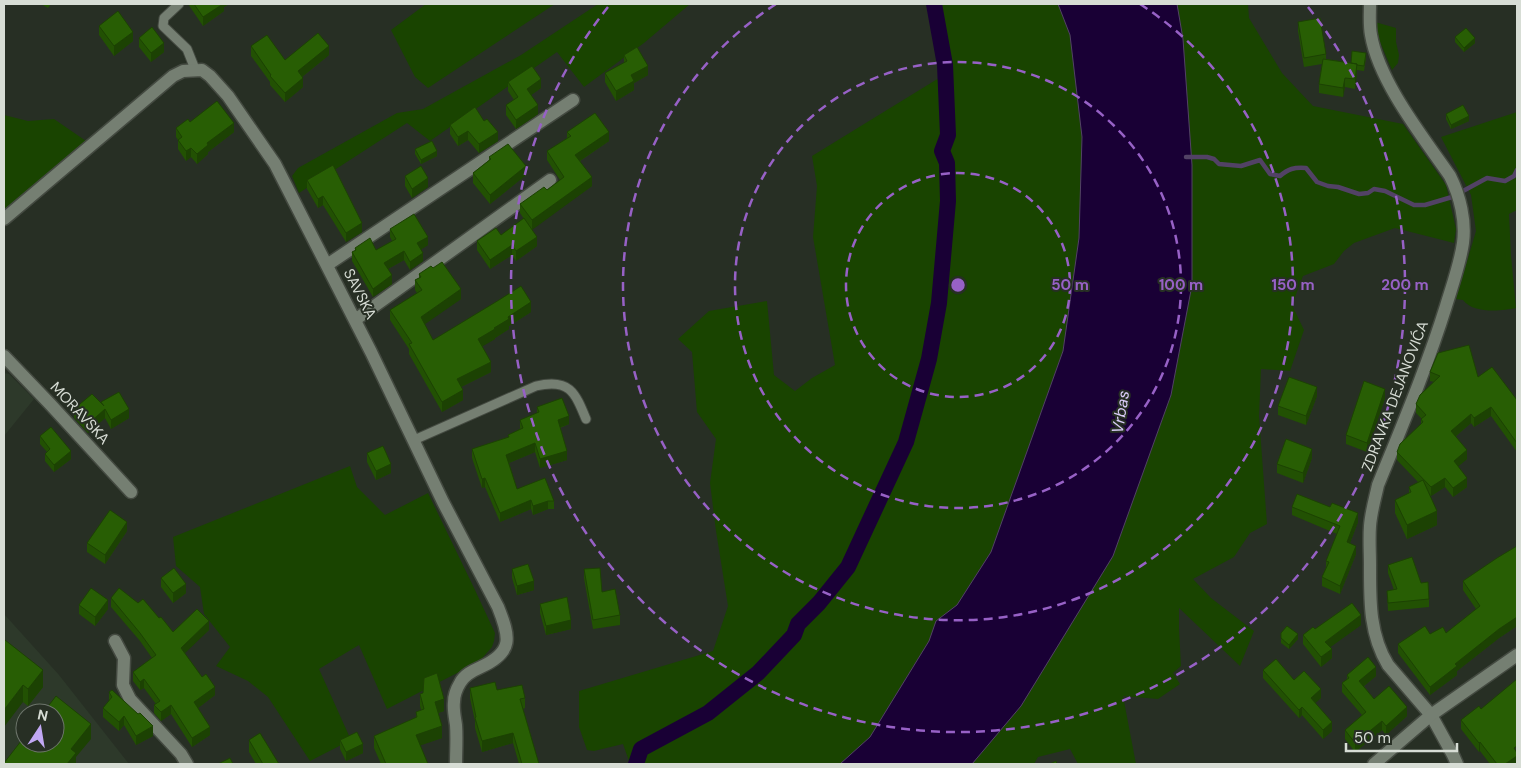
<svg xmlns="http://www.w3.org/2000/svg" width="1521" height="768" viewBox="0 0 1521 768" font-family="'DM Sans',sans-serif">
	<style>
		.built { fill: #2d392a; fill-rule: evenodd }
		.green { fill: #194400 }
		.water { fill: #190035; stroke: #524265 }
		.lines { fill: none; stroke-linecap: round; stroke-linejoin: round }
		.stream { stroke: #524265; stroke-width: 4.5 }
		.canal { stroke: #190035; stroke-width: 16 }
		.service-casing { stroke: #444a41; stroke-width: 11 }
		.minor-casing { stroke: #444a41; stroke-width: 15 }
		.tertiary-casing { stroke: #444a41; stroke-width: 15 }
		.service { stroke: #757f72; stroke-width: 9 }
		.minor { stroke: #757f72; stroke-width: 12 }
		.tertiary { stroke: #757f72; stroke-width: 12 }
		.wall { fill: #225103 }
		.shaded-wall { fill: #1c4203 }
		.building { fill: #285e04; stroke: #1c4203 }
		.ring { fill: none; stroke: #9761c6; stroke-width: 2.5; stroke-dasharray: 9 6 }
		.labels { text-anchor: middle; stroke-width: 4; stroke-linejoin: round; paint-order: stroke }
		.street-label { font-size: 15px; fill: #d7ddd5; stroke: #272f24 }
		.water-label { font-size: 16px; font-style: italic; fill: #dacbf8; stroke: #272f24 }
		.centre { fill: #9761c6; stroke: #272f24; stroke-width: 2.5 }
		.ring-label { font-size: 15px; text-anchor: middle; font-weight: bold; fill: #9761c6; stroke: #272f24; stroke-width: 4; stroke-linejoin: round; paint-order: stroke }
	</style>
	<rect width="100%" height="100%" fill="#272f24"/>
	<!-- built -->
	<path class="built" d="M4 373 9 374 34 399 4 436Z
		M4 614 59 675 129 764H4ZM25 713H55V743H25Z"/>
	<!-- green -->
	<path class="green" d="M426 4H555L428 88 415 77 391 30Z
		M598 4H690L644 43 584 87 557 52 430 141 407 123 299 193 292 176 298 168 397 113 423 109 521 55Z
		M928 4H1058L1070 35 1082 137 1079 238 1063 351 991 552 957 605 936 621 929 641 870 737 840 764H630L623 744 594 751 587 750 579 727V691L713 651 728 606 716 531 710 483 716 439 697 412 692 352 678 339 709 311 767 301 774 375 795 391 812 378 835 365 813 237 817 186 812 156 939 78Z
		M1177 4H1248L1249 18 1282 73 1313 106 1403 124 1446 185 1456 229 1454 243 1395 228 1354 243 1344 251 1334 264 1303 276 1292 305 1304 330 1290 371 1261 369 1259 416 1267 524 1250 533 1234 557 1193 579 1211 598 1254 631 1240 666 1179 608V629L1181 666 1173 673 1180 684 1158 699 1123 696 1136 764H1078L1070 749 1038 757 1034 764H972L1021 706 1171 395 1192 285V165L1183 39Z
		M1375 22 1396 28V42L1399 55 1398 63 1392 70 1380 42Z
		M1517 112V210L1509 214 1511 256 1516 308C1502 311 1473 314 1463 300L1456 299 1476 231 1471 195 1441 137Z
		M4 115 28 121 54 119 86 141 4 210Z
		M350 466 357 487 385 515 428 493 475 590 495 633 494 641 492 647 477 664 463 670 387 709 359 645 319 669 351 740 310 761 268 697 248 681 216 666 230 647 204 614 200 587 176 566 173 537Z"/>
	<!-- water -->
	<path class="water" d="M1058 4H1177L1183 39 1192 165V285L1171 395 1113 556 1021 706 972 764H840L870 737 929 641 936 621 957 605 991 552 1063 351 1079 238 1082 137 1070 35Z"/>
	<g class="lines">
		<!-- stream -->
		<path class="stream" d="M1186 157H1207L1214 159 1219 164 1241 166 1260 160 1270 174 1280 176C1288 169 1294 167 1306 168L1317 182 1328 186 1338 187 1359 194 1368 193 1374 189 1385 191 1414 205H1425L1452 197 1487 178 1505 181 1514 176 1517 170"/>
		<!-- canal -->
		<path class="canal" d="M636 764 641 749 708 713 758 673 794 635 798 624 819 603 848 567 906 442 929 359 939 303 948 201 947 163 942 151 948 135 945 65 934 4"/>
		<!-- service casing -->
		<g class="service-casing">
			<path id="service" d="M179 4 164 18 163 26 187 49 195 69
				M414 440 536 386C569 378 575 392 586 419"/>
		</g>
		<!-- minor casing -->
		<g class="minor-casing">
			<path id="minor" d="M1370 4C1370 14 1369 25 1371 35 1379 82 1423 137 1450 176 1460 196 1466 221 1463 243 1460 264 1452 286 1446 306 1427 367 1402 426 1378 485 1375 499 1371 512 1370 526 1369 539 1370 552 1370 565 1370 599 1369 634 1388 665L1431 715 1453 755 1457 764
				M4 219 173 76 183 71 202 70 210 76 228 96 275 164 371 352 443 502 498 607C510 637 514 652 481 667 472 671 464 675 460 683 457 688 454 696 454 702 453 709 455 718 456 725 457 738 456 751 456 764
				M327 265 573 100
				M355 320 550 180
				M4 356 50 404 131 492
				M115 641 124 658 123 685 130 699 181 754 187 764"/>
		</g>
		<!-- tertiary casing -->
		<g class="tertiary-casing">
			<path id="tertiary" d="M1374 764 1431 715 1517 655"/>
		</g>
		<!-- service -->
		<use href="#service" class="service"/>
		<!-- minor -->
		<use href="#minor" class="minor"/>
		<!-- tertiary -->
		<use href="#tertiary" class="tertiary"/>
	</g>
	<!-- wall -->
	<path class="wall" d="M41 4H51L48 8Z
		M188 4H229L224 7V11L203 26Z
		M1298 22 1326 54V59L1351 63 1366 58 1364 71 1357 70 1355 89 1345 87 1343 97 1319 93V84L1322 64 1304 67 1298 31Z
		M99 26 133 41 114 56 99 35Z
		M1455 37 1475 43 1464 52 1455 42Z
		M139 38 164 52 151 62 139 47Z
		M251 46 285 60 329 55 302 77 303 87 285 102 270 85V82L251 56Z
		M624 55 648 75 634 83V90L616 101 605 82V73L624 63Z
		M508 82 541 88 531 95 538 114 516 129 506 115V105L514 100 508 91Z
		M1446 114 1469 121 1451 129 1446 119Z
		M484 121 498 141 479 153 468 140 458 146 450 134V125Z
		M190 122 234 132 208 152V154L197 164 191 157 186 161 178 149V140L176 137V128Z
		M567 132 609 141 580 161 592 186 532 229 537 246 516 261 512 255 490 269 477 250V241L501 235 524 219 520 213V204L547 190 560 180 547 160V151L567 138Z
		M415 149 437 156 421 164 415 154Z
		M489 157 526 175 490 204 473 183V173L489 160Z
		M405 176 428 187 412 198 405 186Z
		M307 180 362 232 346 242 323 205 318 208 307 189Z
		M390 229 428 245 420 250 423 261 410 270 404 260 388 269 392 284 373 297 352 261V252L355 251V248L376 250 392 241 390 237Z
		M433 268 461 299 424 324 433 340 531 312 509 326V329L495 338V339L482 346 491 372 461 387 463 400 442 412 409 354V349L390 320V310L417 293 415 290V280L419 278V274Z
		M1430 372 1478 377 1517 400V452L1491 416 1474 427 1471 423 1456 436 1467 459 1458 466 1467 487 1453 497 1445 487 1431 496 1429 493 1437 525 1407 539 1395 513V500L1409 494V487L1418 482 1397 460V452L1421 424V419H1422L1416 413V404L1434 382 1430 381Z
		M1317 396 1306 425 1278 415V406Z
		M1385 398 1367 452 1346 444V435Z
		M101 402 129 418 111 429 105 418 88 433 74 418V409L101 404Z
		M537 407 569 424 560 428 567 460 540 468 535 452 509 463 517 489 554 501V509H548L533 515 531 509 500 522 485 487 482 488 472 458V449L508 437V435L520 429V420L537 413Z
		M40 436 71 459 54 472 45 461V454L47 452 40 444Z
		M367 453 391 473 376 480 367 462Z
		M1312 458 1303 483 1277 473V464Z
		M1292 507 1358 522 1350 543 1356 554 1340 594 1322 586V577L1326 567V561L1337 534 1292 515Z
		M127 531 105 564 87 552V543Z
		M1517 541V626L1499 638 1457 671V675L1430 695 1398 653V644L1430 634 1446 633 1476 609 1463 590V581L1517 547Z
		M1388 565 1421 583 1429 599V607L1388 611 1387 591 1394 590 1388 573Z
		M512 569 534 590 517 595 512 578Z
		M584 569 620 615V625L593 629 584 578Z
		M161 578 186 593 173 603 161 587Z
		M111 598 138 603 159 618 173 632 209 630 184 653 215 695 198 708 210 735 192 747 171 714 161 721 154 713V705L156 704 144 688 140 690 133 681V672L152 658 140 641 111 607Z
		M540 604 571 629 546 635 540 613Z
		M79 605 108 609 95 626 79 614Z
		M1361 625 1330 647 1332 658 1321 667 1303 644V635L1315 629Z
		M1281 633 1298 639 1289 649 1281 643Z
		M4 641 43 687 28 706 23 702Z
		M1263 670 1294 680 1321 698 1315 703 1332 731 1323 739 1302 715 1299 718 1263 678Z
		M1347 675 1376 676 1364 686 1374 699 1407 716 1386 735 1382 730 1355 752 1345 739V730L1362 715 1342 692V683L1347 679Z
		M470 688 497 690 525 698V708L523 709 539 764H519L513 743 482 752 475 728V721L470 698Z
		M109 692 138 714 153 736 136 745 124 725 119 731 103 717V708L109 701Z
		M420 694 444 711 438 713 442 738 420 745 428 764H381L374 748V736L416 718V712L421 710 420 706Z
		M1481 709 1517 764H1490L1480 751 1479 752 1461 729V720Z
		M249 740 279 764H256L249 752Z
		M340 740 363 753 346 761 340 749Z"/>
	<!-- shaded-wall -->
	<path class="shaded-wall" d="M222 4H229L224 7V11L203 26V17Z
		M133 32V41L114 56V46Z
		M1475 38V43L1464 52V48Z
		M164 43V52L151 62V53Z
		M329 46V55L298 80V71Z
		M1357 64V73L1355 89V79Z
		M648 66V75L634 83V90L616 101V91L631 75Z
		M303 78V87L285 102V93Z
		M1345 78V87L1343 97V88Z
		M541 79V88L527 98V89Z
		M538 105V114L516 129V120Z
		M1469 116V121L1451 129V125Z
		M234 123V132L208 152V154L197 164V154L207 143Z
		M468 131V140L458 146V137Z
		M498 132V141L479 153V144Z
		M609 132V141L575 164V155Z
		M191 148V157L186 161V151Z
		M437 151V156L421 164V160Z
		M526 166V175L490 204V195Z
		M592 177V186L532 230V220Z
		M428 178V187L412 198V189Z
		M323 196V205L318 208V199Z
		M362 223V232L346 242V233Z
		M428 237V245L417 252V243Z
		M537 237V246L516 261V251Z
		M512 245V255L490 269V260Z
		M404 251V260L384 271V263Z
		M423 253V261L410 270V262Z
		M392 275V284L373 297V289Z
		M461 289V299L421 327V317Z
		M531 302V312L509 326V329L495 338V339L478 349V339L494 328 508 317Z
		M491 362V372L457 389V379Z
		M1317 387V396L1306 425V416Z
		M1385 389V398L1367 452V443Z
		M463 390V400L442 412V402Z
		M1491 407V416L1474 427V418Z
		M105 409V418L88 433V424Z
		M129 409V418L111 429V420Z
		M1471 414V423L1451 440V431Z
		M569 416V424L558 428V420Z
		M535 443V452L506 464V455Z
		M1312 449V458L1303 483V473Z
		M1467 450V459L1454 470V461Z
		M71 451V459L54 472V465Z
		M567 451V460L540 468V459Z
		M391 464V473L376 480V471Z
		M485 478V487L482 488V479Z
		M1445 478V487L1431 496V487Z
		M1467 478V487L1453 497V488Z
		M531 500V509L500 522V513Z
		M548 501V509L533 515V506Z
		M1437 511V525L1407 539V525Z
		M1358 513V522L1347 551V542Z
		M127 522V531L105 564V555Z
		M1356 546V554L1340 594V586Z
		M534 581V590L517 595V586Z
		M186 584V593L173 603V593Z
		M108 600V609L95 626V617Z
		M1361 615V625L1325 651V642Z
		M1517 617V626L1499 638 1457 671V675L1430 695V687L1455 664 1499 629Z
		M571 620V629L546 635V626Z
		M209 621V630L181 657V648Z
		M1298 634V639L1289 649V645Z
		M1332 649V658L1321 667V657Z
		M1376 667V676L1359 690V681Z
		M43 670V687L28 706V689Z
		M144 679V688L140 690V682Z
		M23 685V702L4 727V710Z
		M215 687V695L194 711V702Z
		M1321 689V698L1311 707V698Z
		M444 699V711L435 714V702Z
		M171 705V714L161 721V712Z
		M1302 707V715L1299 718V710Z
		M1407 707V716L1386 735V726Z
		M124 716V725L119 731V722Z
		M1382 721V730L1355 752V743Z
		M1332 722V731L1323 739V730Z
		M91 724V739L76 757V764H67L71 749Z
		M153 726V736L136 745V736Z
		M442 726V738L416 747V735Z
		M210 727V735L192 747V738Z
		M513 733V743L482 752V741Z
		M1480 742V751L1479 752V743Z
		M363 744V753L346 761V752Z
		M1517 756V764H1505Z"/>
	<!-- building -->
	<path class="building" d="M194 4H223L203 17Z
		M118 11 133 32 114 46 99 26Z
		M1320 18 1326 54 1304 58 1298 22Z
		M152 27 164 43 151 53 139 38Z
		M1466 28 1475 38 1464 48 1455 37Z
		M318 33 329 46 298 71 303 78 285 93 270 76 271 75 251 46 267 35 285 60Z
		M637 47 648 66 631 75 634 81 616 91 605 73 627 61 624 55Z
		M1352 51 1366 53 1364 66 1357 65V64L1351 63Z
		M1323 59 1357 64 1355 79 1345 78 1343 88 1319 84Z
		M532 66 541 79 527 89 538 105 516 120 506 105 518 97 508 82Z
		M217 101 234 123 207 143 208 145 197 154 191 148 186 151 178 140 182 137 176 128 188 119 190 122Z
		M1463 105 1469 116 1451 125 1446 114Z
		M475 107 484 121 487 119 498 132 479 144 468 131 458 137 450 125Z
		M595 113 609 132 575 155 592 177 532 220 520 204 544 187 547 190 564 177 547 151 571 136 567 132Z
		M432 141 437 151 421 160 415 149Z
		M508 144 526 166 490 195 473 173 491 159 489 157Z
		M333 165 362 223 346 233 323 196 318 199 307 180Z
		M421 166 428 178 412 189 405 176Z
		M414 214 428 237 417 243 423 253 410 262 404 251 384 263 392 275 373 289 352 252 356 250 355 248 370 238 376 250 396 239 390 229Z
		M524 218 537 237 516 251 512 245 490 260 477 241 496 228 501 235Z
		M442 262 461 289 421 317 433 340 499 300 521 286 531 302 508 317 509 319 494 328 495 329 478 339 491 362 457 379 463 390 442 402 409 344 412 343 390 310 422 290 415 280 421 277 419 274 431 266 433 268Z
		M1469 345 1478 377 1492 367 1517 400V443L1491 407 1474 418 1471 414 1451 431 1467 450 1454 461 1467 478 1453 488 1445 478 1431 487 1397 452 1400 444 1423 422 1421 419 1426 415 1416 404 1420 395 1440 376 1430 372 1438 353Z
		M1289 377 1317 387 1306 416 1278 406Z
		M1364 381 1385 389 1367 443 1346 435Z
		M119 392 129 409 111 420 105 409 88 424 74 409 92 394 104 406 101 402Z
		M562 398 569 416 558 420 567 451 540 459 535 443 506 455 517 489 545 478 554 501H548L533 506 531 500 500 513 485 478 482 479 472 449 509 437 508 435 523 428 520 420 539 412 537 407Z
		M51 427 71 451 54 465 45 454 50 449 40 436Z
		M1286 439 1312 449 1303 473 1277 464Z
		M383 446 391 464 376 471 367 453Z
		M1423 480 1437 511 1407 525 1395 500 1411 492 1409 487Z
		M1297 494 1330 507 1332 503 1358 513 1347 542 1356 546 1340 586 1322 577 1329 562 1326 561 1340 526 1292 507Z
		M110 510 127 522 105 555 87 543Z
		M1517 546V617L1499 629 1455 664 1457 666 1430 687 1398 644 1425 626 1430 634 1443 627 1446 633 1480 606 1463 581 1497 558Z
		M1412 557 1421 583 1428 582 1429 599 1388 603 1387 591 1397 589 1388 565Z
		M528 564 534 581 517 586 512 569Z
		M174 568 186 584 173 593 161 578Z
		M600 568 602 592 615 589 620 615 593 620 584 569Z
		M91 588 108 600 95 617 79 605Z
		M119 588 138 603 143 599 159 618 161 617 173 632 197 609 209 621 181 648 202 677 206 674 215 687 194 702 210 727 192 738 171 705 161 712 154 705 160 701 144 679 140 682 133 672 156 655 140 633 111 598Z
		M567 597 571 620 546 626 540 604Z
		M1352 603 1361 615 1325 642 1332 649 1321 657 1303 635 1313 627 1315 629Z
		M1287 626 1298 634 1289 645 1281 638V633Z
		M5 640 43 670 28 689 23 685 4 710V641Z
		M1368 657 1376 667 1359 681 1374 699 1389 686 1407 707 1386 726 1382 721 1355 743 1345 730 1366 712 1342 683 1349 678 1347 675Z
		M1276 659 1294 680 1304 671 1321 689 1311 698 1332 722 1323 730 1302 707 1299 710 1263 670Z
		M437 673 444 699 435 702 442 726 416 735 428 764H386L374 736 417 717 416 712 424 709 420 694 423 693 424 678Z
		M1517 679V746L1514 748 1517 753V756L1505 764H1497L1480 742 1479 743 1461 720 1479 706 1481 709Z
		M495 682 497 690 522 685 525 698 520 699 539 764H522L513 733 482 741 475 718 476 717 470 688Z
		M112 690 138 714 140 713 153 726 136 736 124 716 119 722 103 708 112 697 109 692Z
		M56 696 91 724 71 749 76 753 67 764H4V763L25 736V743H55V713H43Z
		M357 732 363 744 346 752 340 740Z
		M260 733 279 764H263L249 740Z
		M230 758 233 764H218Z
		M1056 761 1057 764H1050Z"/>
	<!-- distance rings -->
	<g class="ring">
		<circle cx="958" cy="285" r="112"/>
		<circle cx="958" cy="285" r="223"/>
		<path d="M1140 4A335 335 0 1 1 776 4"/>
		<path d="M1308 7A447 447 0 1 1 608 7"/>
	</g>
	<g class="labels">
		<!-- street labels -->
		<g class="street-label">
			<text transform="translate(360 294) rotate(63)" y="5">SAVSKA</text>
			<text transform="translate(1395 396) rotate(-69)" y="5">ZDRAVKA DEJANOVIĆA</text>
			<text transform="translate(80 413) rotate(47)" y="5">MORAVSKA</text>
		</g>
		<!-- water labels -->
		<g class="water-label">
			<text transform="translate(1120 412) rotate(-81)" y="6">Vrbas</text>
		</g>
	</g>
	<circle cx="958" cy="285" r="8" class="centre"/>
	<g class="ring-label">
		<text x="1070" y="290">50 m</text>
		<text x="1181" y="290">100 m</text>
		<text x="1293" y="290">150 m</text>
		<text x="1405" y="290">200 m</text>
	</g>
	<!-- border -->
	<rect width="1521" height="768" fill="none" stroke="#d7ddd5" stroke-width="10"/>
	<!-- north arrow -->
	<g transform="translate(40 728) rotate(12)"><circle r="24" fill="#272f24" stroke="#6d756b"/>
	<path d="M0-4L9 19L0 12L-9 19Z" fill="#c1a8f3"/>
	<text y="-8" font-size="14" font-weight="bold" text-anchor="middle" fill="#d7ddd5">N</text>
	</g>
	<!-- scale -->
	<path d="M1346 743v8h111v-8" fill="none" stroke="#d7ddd5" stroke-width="2.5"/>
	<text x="1354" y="743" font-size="15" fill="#d7ddd5" stroke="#272f24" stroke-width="4" paint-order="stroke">50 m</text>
</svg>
